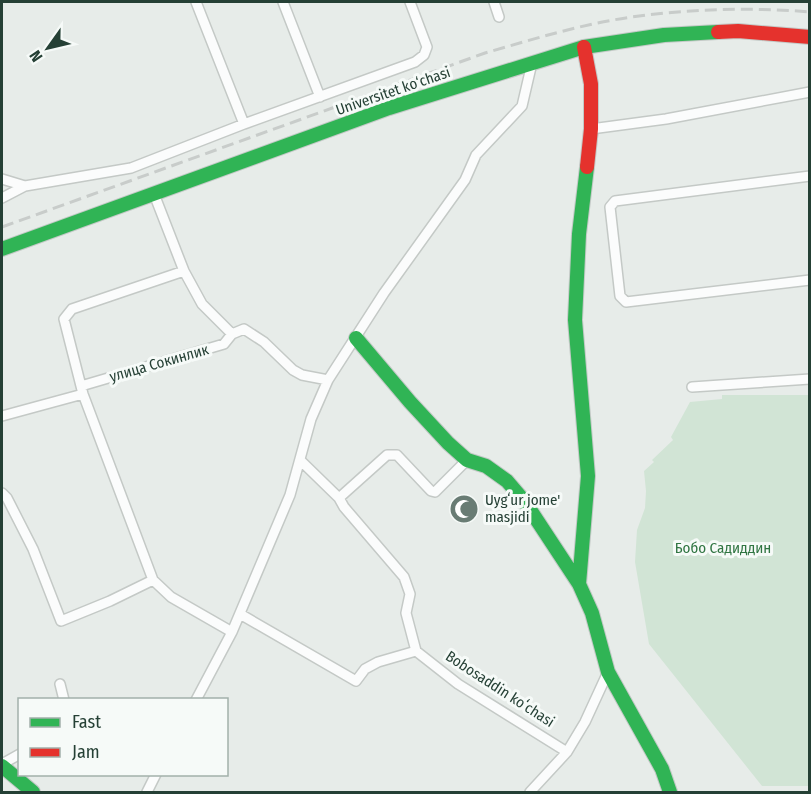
<svg xmlns="http://www.w3.org/2000/svg" width="811" height="794" viewBox="0 0 811 794" font-family="'Fira Sans Condensed',sans-serif">
	<style>
		.green { fill: #d1e4d5 }
		.lines { fill: none; stroke-linecap: round; stroke-linejoin: round }
		.street-casing { stroke: #c4c9c6; stroke-width: 12 }
		.fast-casing { stroke: #c3c9c6; stroke-width: 16 }
		.jam-casing { stroke: #c3c9c6; stroke-width: 16 }
		.street { stroke: #fbfcfc; stroke-width: 9 }
		.fast { stroke: #30b455; stroke-width: 14 }
		.jam { stroke: #e5322d; stroke-width: 14 }
		.rail { stroke: #c8ccca; stroke-width: 3; stroke-dasharray: 12 6; stroke-linecap: butt }
		.labels { text-anchor: middle; stroke-width: 6; stroke-linejoin: round; paint-order: stroke }
		.street-label { font-size: 15px; fill: #254035; stroke: #f6faf8 }
		.poi-label { font-size: 15px; fill: #254035; stroke: #f6faf8; text-anchor: start }
		.park-label { font-size: 15px; fill: #307542; stroke: #f6faf8 }
	</style>
	<rect width="100%" height="100%" fill="#e7ece9"/>
	<!-- green -->
	<path class="green" d="M722 395H809V786H762L649 644 635 562 637 530 645 508 646 491 644 471 654 462 652 460 673 440 671 437 690 402 722 399Z"/>
	<g class="lines">
		<!-- street casing -->
		<g class="street-casing">
			<path id="street" d="M196 2 244 124
				M283 2 320 97
				M494 2 499 17
				M591 129 666 119 810 92
				M810 176 615 201 610 207 620 296 626 302 810 280
				M2 179 25 186 2 198
				M25 186 131 168 244 124 415 62 424 55 427 47 410 2
				M154 194 184 271 202 304 232 334 244 329 264 342 293 370 302 375 328 380
				M184 271 72 309 64 319 83 394 153 580 171 597 232 632
				M81 386 224 344 232 334
				M692 387 810 379
				M2 416 83 394
				M300 460 339 498 344 507 404 577 410 594 406 613 416 651 458 684 567 752 585 722 608 672
				M2 493 7 498 33 549 61 621 110 601 153 580
				M339 498 387 455H397L431 491 435 492 467 460
				M240 614 356 681 365 669 378 662 416 651
				M60 684 64 700
				M196 700 232 632 290 495 311 419 328 380 384 293 465 180 476 155 522 106 532 63
				M2 764 20 754
				M147 792 156 774
				M530 792 567 752"/>
		</g>
		<!-- fast casing -->
		<g class="fast-casing">
			<path id="fast" d="M2 249 389 108 584 47 664 35 718 32
				M356 338 410 402 448 443 467 460 486 466 507 481 525 502 579 584 592 613 608 672 662 769 670 792
				M579 584 588 476 575 320 579 234 587 167
				M2 766 33 792"/>
		</g>
		<!-- jam casing -->
		<g class="jam-casing">
			<path id="jam" d="M718 32 738 31 810 37
				M584 47 591 84V129L587 167"/>
		</g>
		<!-- street -->
		<use href="#street" class="street"/>
		<!-- fast -->
		<use href="#fast" class="fast"/>
		<!-- jam -->
		<use href="#jam" class="jam"/>
		<!-- rail -->
		<path class="rail" d="M2 227 485 53C534 39 582 24 632 17 690 9 751 7 810 12"/>
	</g>
	<!-- icons -->
	<defs>
		<g id="mosque-disc" transform="scale(1.5)"><circle r="9.5" fill="#697c74" stroke="#f6faf8"/><path d="M3.5-4.9A6 6 0 1 0 3.5 4.9A5 5 0 1 1 3.5-4.9Z" fill="#fff"/></g>
	</defs>
	<g fill-rule="evenodd">
		<use href="#mosque-disc" x="464" y="509"/>
	</g>
	<g class="labels">
		<!-- street labels -->
		<g class="street-label">
			<text transform="translate(393 91) rotate(-19)" y="5">Universitet kо‘chasi</text>
			<text transform="translate(159 363) rotate(-16)" y="5">улица Сокинлик</text>
			<text transform="translate(500 689) rotate(33)" y="5">Bobosaddin koʻchasi</text>
		</g>
		<!-- poi labels -->
		<g class="poi-label">
			<text x="485" y="505">Uygʻur jome'<tspan x="485" dy="17">masjidi</tspan></text>
		</g>
		<!-- park labels -->
		<g class="park-label">
			<text x="723" y="553">Бобо Садиддин</text>
		</g>
	</g>
	<!-- border -->
	<rect width="811" height="794" fill="none" stroke="#254035" stroke-width="6"/>
	<!-- legend -->
	<rect x="18" y="698" width="210" height="78" fill="#f6faf8" stroke="#a2b0aa" stroke-width="1.5"/>
	<rect x="30" y="718" width="30" height="9" fill="#30b455" stroke="#a2b0aa" stroke-width="1.5"/>
	<text x="72" y="728" font-size="18" fill="#254035">Fast</text>
	<rect x="30" y="748" width="30" height="9" fill="#e5322d" stroke="#a2b0aa" stroke-width="1.5"/>
	<text x="72" y="758" font-size="18" fill="#254035">Jam</text>
	<!-- north arrow -->
	<g transform="translate(48 48) rotate(236)" stroke="#f6faf8" stroke-width="4.5" paint-order="stroke">
	<path d="M0-4.5L10 22L0 15L-10 22Z" fill="#254035"/>
	<text y="-9" font-size="16" font-weight="bold" text-anchor="middle" fill="#254035">N</text>
	</g>
</svg>
